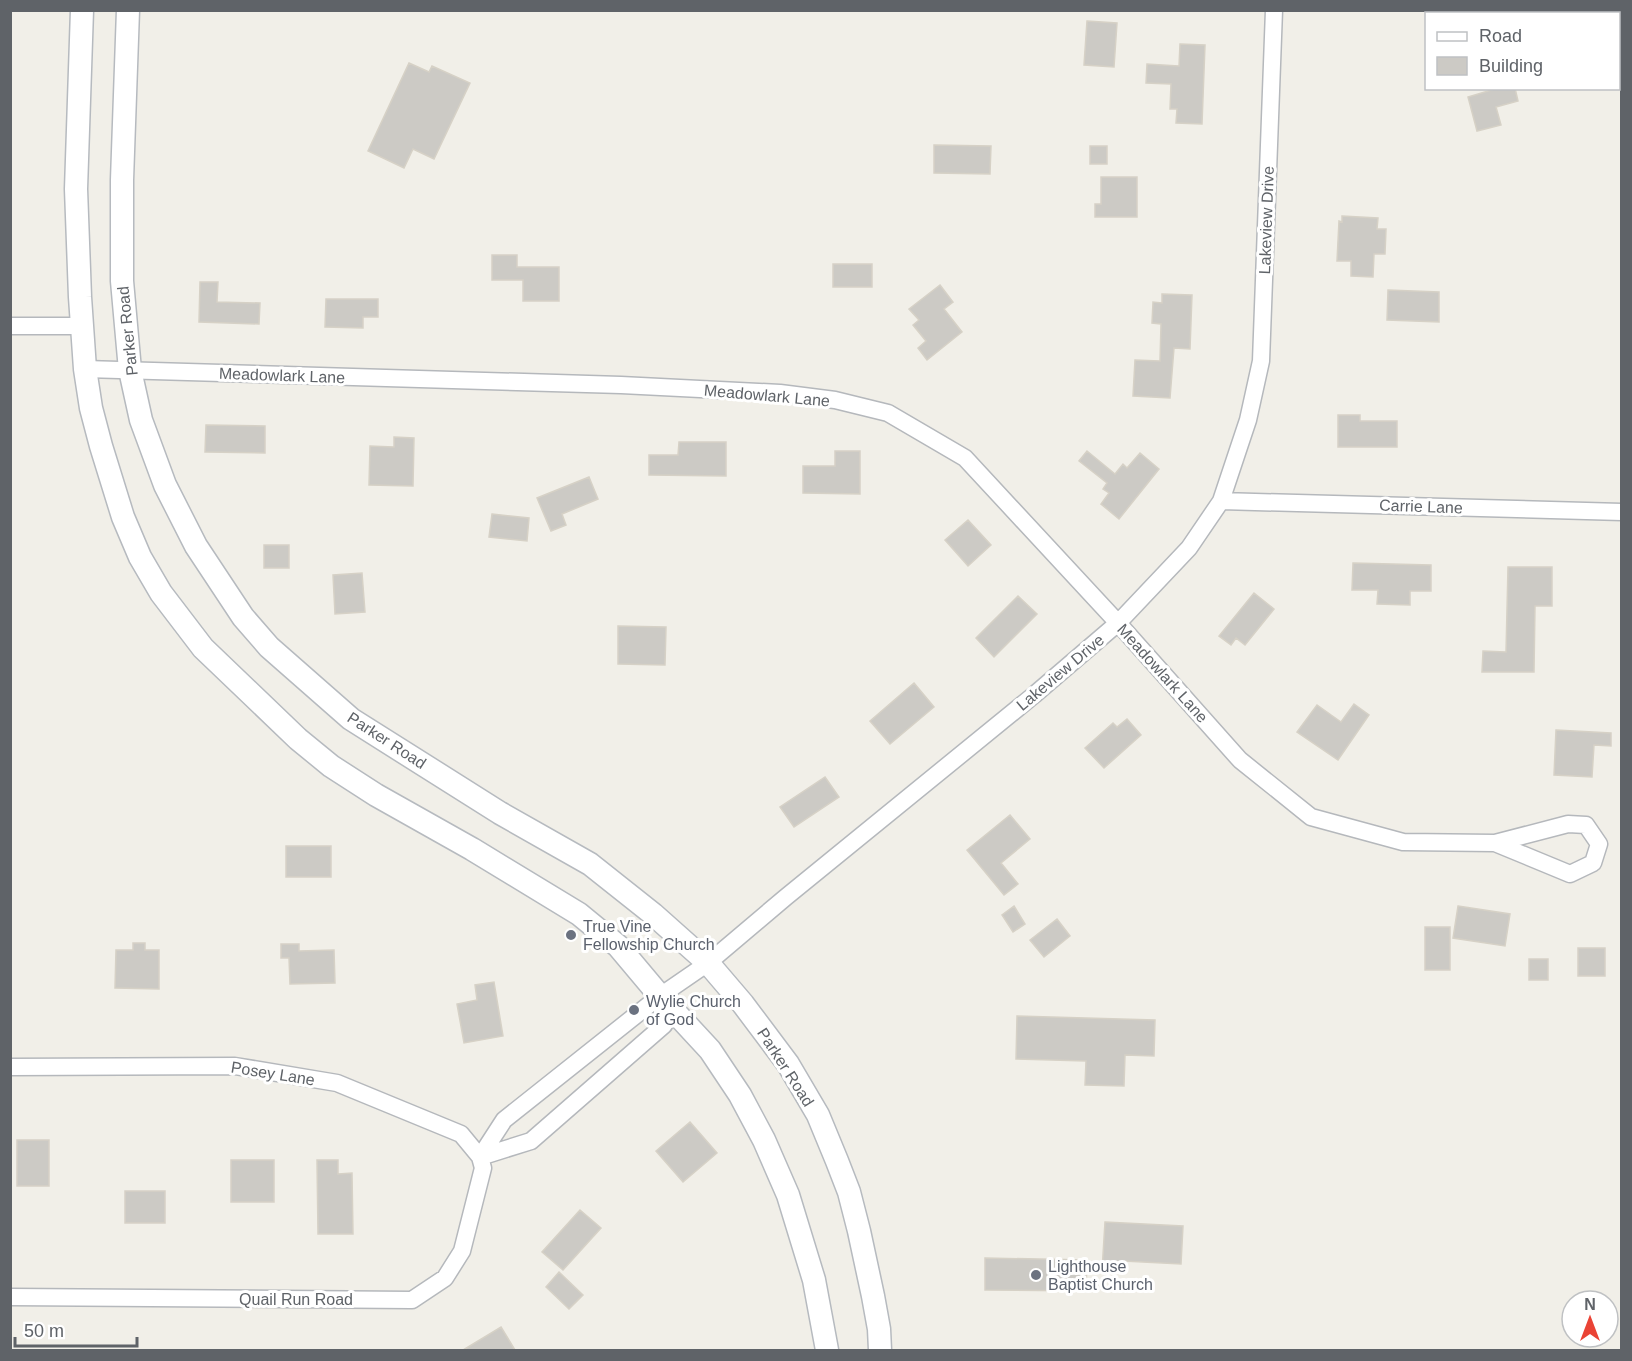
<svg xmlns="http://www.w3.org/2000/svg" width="1632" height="1361" viewBox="0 0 1632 1361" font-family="Arial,sans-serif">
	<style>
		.building { fill: #cccac5; stroke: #d6d1c6; stroke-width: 1.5 }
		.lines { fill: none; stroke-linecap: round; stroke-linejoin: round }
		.street-casing { stroke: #b5b8bc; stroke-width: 19 }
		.secondary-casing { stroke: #b6babf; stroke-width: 25 }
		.street { stroke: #fff; stroke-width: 16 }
		.secondary { stroke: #fff; stroke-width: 22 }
		.worship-dot { fill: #6b7280; stroke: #fff; stroke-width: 2 }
		.labels { text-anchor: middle; stroke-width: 6; stroke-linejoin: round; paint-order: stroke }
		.street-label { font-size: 16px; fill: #5f6368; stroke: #fff }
		.worship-label { font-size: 16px; fill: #5b616d; stroke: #fff; text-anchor: start }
	</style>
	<rect width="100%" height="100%" fill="#f1efe8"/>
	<!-- building -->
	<path class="building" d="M1087 21 1117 23 1114 67 1084 65Z
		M1180 44 1205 45 1202 124 1176 123 1177 109H1170L1171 84 1146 83 1147 64 1179 66Z
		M409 63 429 72 432 66 470 83 434 159 413 149 404 168 368 151Z
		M1498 88H1515L1518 101 1496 107 1501 125 1477 131 1468 97Z
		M934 145 991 146 990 174 934 173Z
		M1090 146H1107V164H1090Z
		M1101 177H1137V217H1095V204H1101Z
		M1342 216 1378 218 1377 229H1386L1385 254H1374L1373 277 1351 276V261H1337L1339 221 1342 222Z
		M492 255H517V267H559V301H523V280H492Z
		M833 264H872V287H833Z
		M200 282H218L217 302 260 303 259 324 199 322Z
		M940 285 953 302 944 309 962 332 927 360 918 348 926 341 913 325 919 320 909 309Z
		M1388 290 1439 292V322L1387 320Z
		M1162 294 1192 295 1190 349 1174 348 1170 398 1133 396 1135 360 1160 361 1161 324 1152 323 1153 302 1162 303Z
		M326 299H378V317H363V328L325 327Z
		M1338 415H1360V421H1397V447H1338Z
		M206 425 265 426V453L205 452Z
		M394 437 414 438 413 486 369 485 370 446 394 447Z
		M679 442H726V476L649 475V455H678Z
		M835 451H860V494L803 493V466H835Z
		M1087 451 1115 474 1123 464 1127 468 1140 453 1159 469 1119 519 1101 504 1109 493 1103 489 1107 483 1079 461Z
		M589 477 598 499 562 514 566 525 551 531 537 498Z
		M492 514 529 518 527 541 489 537Z
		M968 520 991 545 968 566 945 540Z
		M264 545H289V568H264Z
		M1353 563 1431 565V591H1410V605L1377 604 1378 590H1352Z
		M1508 567H1552V606H1535L1534 672H1482L1483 651 1506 652Z
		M362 573 365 612 335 614 333 575Z
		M1254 593 1274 609 1245 645 1236 638 1231 645 1219 636Z
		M1018 596 1037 614 994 657 976 638Z
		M618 626 666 627 665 665 618 664Z
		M914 683 934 707 890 744 870 721Z
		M1354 704 1369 715 1338 760 1297 732 1317 705 1341 722Z
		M1127 719 1141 735 1104 768 1085 748 1113 723 1117 727Z
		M1556 730 1611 733V746L1594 745 1592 777 1554 775Z
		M825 777 839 797 794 827 780 807Z
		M1010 815 1030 839 1001 863 1018 884 1004 895 967 850Z
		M286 846H331V877H286Z
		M1014 906 1025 924 1013 932 1002 915Z
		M1458 906 1510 914 1505 946 1453 938Z
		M1057 919 1070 936 1044 957 1030 940Z
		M1425 927H1450V970H1425Z
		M133 943H145V950H159V989L115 988 116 950H133Z
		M281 944H299V951L334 950 335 983 290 984 289 958H281Z
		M1578 948H1605V976H1578Z
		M1529 959H1548V980H1529Z
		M494 982 503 1036 464 1043 457 1004 477 1000 475 985Z
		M1017 1016 1155 1020 1154 1056 1125 1055 1124 1086 1085 1085 1086 1061 1016 1059Z
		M690 1122 717 1153 683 1182 656 1151Z
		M17 1140H49V1186H17Z
		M231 1160H274V1202H231Z
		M317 1160H338V1174L352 1173 353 1234H318Z
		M125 1191H165V1223H125Z
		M580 1210 601 1228 563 1270 542 1252Z
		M1105 1222 1183 1226 1181 1264 1123 1261 1122 1272 1102 1271Z
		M985 1258 1087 1260 1086 1291 985 1290Z
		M559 1272 583 1295 569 1309 546 1287Z
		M501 1327 515 1350H463Z"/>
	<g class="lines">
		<!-- street casing -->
		<g class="street-casing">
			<path id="street" d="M10 326H81
				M85 369 621 385 780 393 835 400 888 413 965 458 1118 623 1240 760 1311 817 1403 842 1495 843 1570 874 1593 863 1599 844 1586 825 1568 824 1495 843
				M1221 501 1622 512
				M10 1067 235 1066 337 1083 461 1134 480 1157 483 1168 462 1251 445 1278 412 1300 10 1297
				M480 1157 504 1120 660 996 708 963 786 897 1034 695 1118 623 1189 548 1221 501 1248 420 1261 361 1274 10
				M480 1157 531 1141 664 1025 660 996"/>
		</g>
		<!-- secondary casing -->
		<g class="secondary-casing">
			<path id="secondary" d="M82 10 76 189 80 297 85 369 91 408 101 446 123 517 140 557 161 593 203 648 298 739 331 766 376 795 472 849 579 914 618 946 660 996 710 1050 740 1095 764 1140 788 1195 814 1280 827 1350
				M128 10 122 180V281L130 370 141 420 165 485 196 546 243 617 269 647 351 719 500 813 590 864 653 914 708 963 743 1004 788 1064 818 1115 837 1161 849 1192 859 1231 873 1296 879 1329 880 1350"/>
		</g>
		<!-- street -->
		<use href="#street" class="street"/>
		<!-- secondary -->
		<use href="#secondary" class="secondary"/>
	</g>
	<!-- markers -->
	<g class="worship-dot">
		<circle cx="571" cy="935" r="6"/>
		<circle cx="634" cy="1010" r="6"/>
		<circle cx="1036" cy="1275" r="6"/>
	</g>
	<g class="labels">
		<!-- street labels -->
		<g class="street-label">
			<text transform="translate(1266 220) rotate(-88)" y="6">Lakeview Drive</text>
			<text transform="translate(127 331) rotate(-96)" y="6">Parker Road</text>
			<text transform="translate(282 375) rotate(2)" y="6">Meadowlark Lane</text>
			<text transform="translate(767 395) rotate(5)" y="6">Meadowlark Lane</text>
			<text transform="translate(1421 506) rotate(2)" y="6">Carrie Lane</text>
			<text transform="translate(1060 672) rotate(-40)" y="6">Lakeview Drive</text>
			<text transform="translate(1163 673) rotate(48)" y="6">Meadowlark Lane</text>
			<text transform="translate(387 740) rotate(33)" y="6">Parker Road</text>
			<text transform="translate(786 1067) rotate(57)" y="6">Parker Road</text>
			<text transform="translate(273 1073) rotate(9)" y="6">Posey Lane</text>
			<text x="296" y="1305">Quail Run Road</text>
		</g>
		<!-- worship labels -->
		<g class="worship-label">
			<text x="583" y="932">True Vine<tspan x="583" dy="18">Fellowship Church</tspan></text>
			<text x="646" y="1007">Wylie Church<tspan x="646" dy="18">of God</tspan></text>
			<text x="1048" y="1272">Lighthouse<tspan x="1048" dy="18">Baptist Church</tspan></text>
		</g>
	</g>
	<!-- border -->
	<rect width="1632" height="1361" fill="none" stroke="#5f6368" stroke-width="24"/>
	<!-- legend -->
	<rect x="1425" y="12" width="195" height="78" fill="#ffffff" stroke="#bfc1c3" stroke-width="1.5"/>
	<rect x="1437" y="32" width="30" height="9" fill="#ffffff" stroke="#bfc1c3" stroke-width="1.5"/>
	<text x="1479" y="42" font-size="18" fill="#5f6368">Road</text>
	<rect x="1437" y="57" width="30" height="18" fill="#cccac5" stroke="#bfc1c3" stroke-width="1.5"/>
	<text x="1479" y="72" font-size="18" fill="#5f6368">Building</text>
	<!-- north arrow -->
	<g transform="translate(1590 1319)"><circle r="28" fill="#ffffff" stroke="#bfc1c3" stroke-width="1.5"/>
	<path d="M0-4.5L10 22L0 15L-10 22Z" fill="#ea4335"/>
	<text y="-9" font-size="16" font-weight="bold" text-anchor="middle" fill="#5f6368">N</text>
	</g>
	<!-- scale -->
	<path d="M15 1337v9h122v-9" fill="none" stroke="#5f6368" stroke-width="3"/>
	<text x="24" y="1337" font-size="18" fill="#5f6368" stroke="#ffffff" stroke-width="4.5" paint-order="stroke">50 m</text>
</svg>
